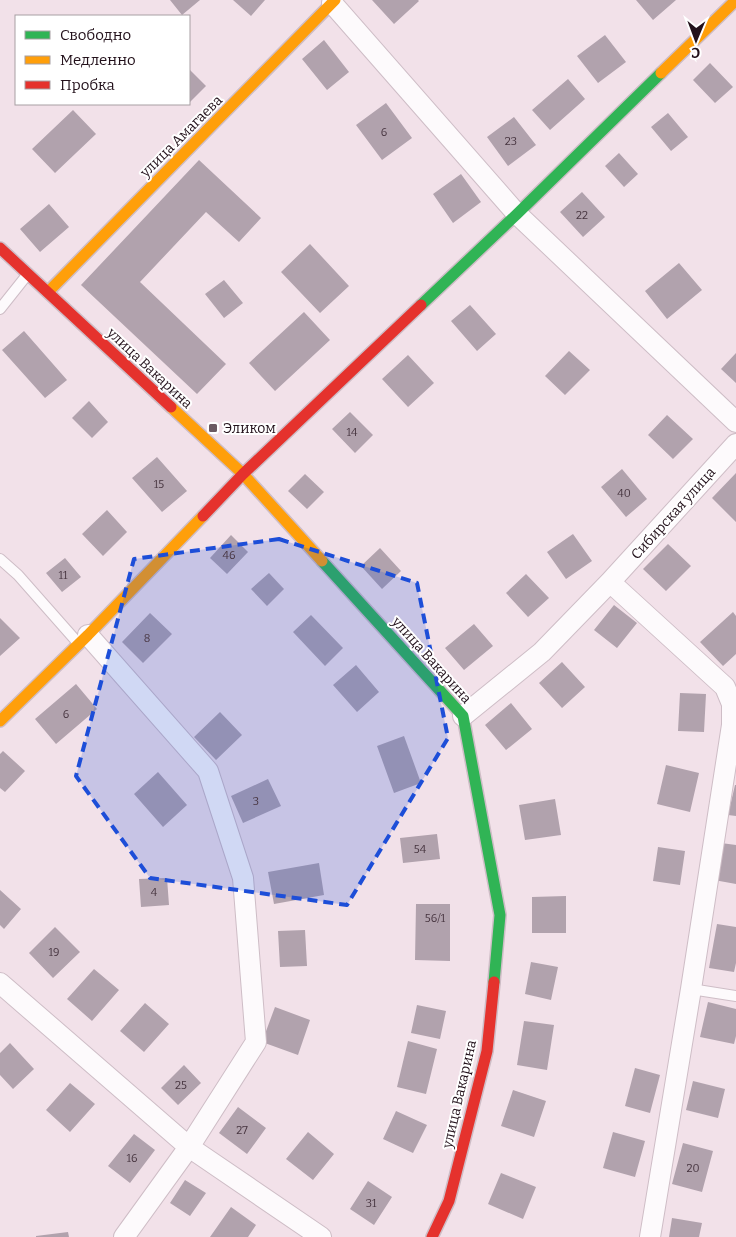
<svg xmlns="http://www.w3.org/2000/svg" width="736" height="1237" viewBox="0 0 736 1237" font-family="Bitter,serif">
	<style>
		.building { fill: #b1a2ad }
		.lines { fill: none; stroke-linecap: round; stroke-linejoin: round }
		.lane-casing { stroke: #cebdc6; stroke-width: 12 }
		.street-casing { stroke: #cebdc6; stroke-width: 22 }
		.fast-casing { stroke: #cebdc6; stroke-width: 14 }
		.slow-casing { stroke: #cebdc6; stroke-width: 14 }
		.jam-casing { stroke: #cebdc6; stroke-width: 14 }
		.lane { stroke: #fdfafc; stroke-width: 10 }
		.street { stroke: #fdfafc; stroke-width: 20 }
		.fast { stroke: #30b455; stroke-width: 11 }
		.slow { stroke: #ff9f0a; stroke-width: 11 }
		.jam { stroke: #e5322d; stroke-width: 11 }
		.marked { fill: #1d4ed8; fill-opacity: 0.2; stroke: #1d4ed8; stroke-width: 4; stroke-dasharray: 10 6; stroke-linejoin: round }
		.poi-dot { fill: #6b5962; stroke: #fff; stroke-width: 2 }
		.labels { text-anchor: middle; stroke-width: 4; stroke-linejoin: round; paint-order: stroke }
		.number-label { font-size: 11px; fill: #46343f }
		.street-label { font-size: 14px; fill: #22101a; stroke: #fff }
		.poi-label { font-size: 14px; fill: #22101a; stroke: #fff; text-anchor: start }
	</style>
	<rect width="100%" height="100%" fill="#f2e1e9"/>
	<!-- building -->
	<path class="building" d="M170 0H200L182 15Z
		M233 0H265L251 16Z
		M372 0H418L419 1 394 24Z
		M636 0H676L653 20Z
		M605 35 626 62 598 83 577 56Z
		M324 40 349 72 327 90 302 59Z
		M710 63 733 87 715 103 693 80Z
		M189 69 206 86 189 103Z
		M568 79 585 99 550 130 532 110Z
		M386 103 412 138 382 160 356 125Z
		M73 110 96 134 55 173 32 149Z
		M668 113 688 137 671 151 651 127Z
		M514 117 536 145 508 166 487 137Z
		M619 153 638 174 624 187 605 166Z
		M199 160 261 218 239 242 206 212 140 282 226 364 197 394 81 285Z
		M461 174 481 202 453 223 433 194Z
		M582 192 605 217 583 237 560 212Z
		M49 204 69 227 40 252 20 229Z
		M310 244 349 286 320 313 281 272Z
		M679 263 702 290 667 319 645 291Z
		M224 280 243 303 224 318 205 294Z
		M470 305 496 334 477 351 451 321Z
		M304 312 330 340 275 391 249 363Z
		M24 331 67 380 45 398 2 350Z
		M569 351 590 370 565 395 545 376Z
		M736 353V383L721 369Z
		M408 355 434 383 408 407 382 379Z
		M89 401 108 422 92 438 72 418Z
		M350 412 373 435 355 453 332 429Z
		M667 415 693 439 673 459 648 435Z
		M157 457 187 491 162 512 132 478Z
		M622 469 647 499 626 517 601 487Z
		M736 473V522L712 498Z
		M305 474 324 492 307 509 288 491Z
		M107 510 127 532 103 556 82 534Z
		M573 534 592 561 566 579 547 552Z
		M231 535 248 552 227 574 210 558Z
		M668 544 691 566 666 591 643 569Z
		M380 548 401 571 382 589 361 566Z
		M65 558 81 577 62 592 46 573Z
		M269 573 284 589 267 606 251 589Z
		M526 574 549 598 528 617 506 593Z
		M614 605 637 623 617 648 594 630Z
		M733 612 736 616V654L723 666 700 642Z
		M150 613 172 634 143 663 122 642Z
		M311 615 343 648 325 666 293 632Z
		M0 618 20 638 0 656Z
		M474 624 493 646 464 670 445 648Z
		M562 662 585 687 562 708 539 683Z
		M356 665 379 692 357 712 333 685Z
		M76 684 97 709 56 744 35 719Z
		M680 693 706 694 704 732 678 731Z
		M511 703 532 729 506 750 485 725Z
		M220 712 242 735 216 760 194 737Z
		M404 736 421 783 394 793 377 746Z
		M3 751 25 771 5 792 0 788V754Z
		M666 765 699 773 690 812 657 804Z
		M158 772 187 805 163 827 134 794Z
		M268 779 281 806 243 823 231 796Z
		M735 785H736V816L728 815Z
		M555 799 561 835 525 840 519 805Z
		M437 834 440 859 403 863 400 838Z
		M721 843 736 845V884L714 880Z
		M658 847 685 851 680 885 653 881Z
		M319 863 324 895 274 904 268 872Z
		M167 878 169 905 141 907 139 879Z
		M0 890 21 909 4 929 0 925Z
		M566 896V933H532V897Z
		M416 904H450V961L415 960Z
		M717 924 736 927V963L734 972 709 968Z
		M55 927 80 952 53 978 29 953Z
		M305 930 307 966 280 967 278 931Z
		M531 962 558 967 551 1000 525 994Z
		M94 969 119 990 92 1021 67 999Z
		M708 1002 736 1009V1036L734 1044 700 1037Z
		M145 1003 169 1024 144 1052 120 1031Z
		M417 1005 446 1011 440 1039 411 1033Z
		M275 1007 310 1020 298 1055 262 1042Z
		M524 1021 554 1025 547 1070 517 1065Z
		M408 1041 437 1049 426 1094 397 1087Z
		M10 1043 34 1069 13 1089 0 1075V1053Z
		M184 1065 201 1083 178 1105 161 1088Z
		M635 1068 660 1075 650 1113 625 1106Z
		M693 1081 725 1089 718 1118 686 1110Z
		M70 1083 95 1104 70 1132 46 1110Z
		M513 1090 546 1101 534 1137 501 1126Z
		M238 1107 266 1128 247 1154 219 1133Z
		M396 1111 427 1125 413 1153 383 1139Z
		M308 1132 334 1154 313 1180 286 1159Z
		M613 1132 645 1141 635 1177 603 1168Z
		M134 1134 155 1150 130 1183 108 1166Z
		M683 1143 713 1151 702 1192 672 1184Z
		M501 1173 536 1187 523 1219 488 1204Z
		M185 1180 206 1193 190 1216 170 1203Z
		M368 1181 392 1197 374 1225 350 1209Z
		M231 1207 256 1225 248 1237H210Z
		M672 1218 702 1223 699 1237H669Z
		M68 1232 69 1237H36V1236Z"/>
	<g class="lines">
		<!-- lane casing -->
		<g class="lane-casing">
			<path id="lane" d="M0 309 27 275
				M0 559 18 575 78 643
				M691 989 736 996"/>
		</g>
		<!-- street casing -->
		<g class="street-casing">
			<path id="street" d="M332 3 517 214 736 422
				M610 582 736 444
				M88 635 208 771 243 878 256 1042 189 1147 124 1237
				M463 716 542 652 610 582 725 687 732 704V725L691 989 650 1237
				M0 983 189 1147 321 1237"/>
		</g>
		<!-- fast casing -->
		<g class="fast-casing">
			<path id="fast" d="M421 305 517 214 661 73
				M322 561 463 716 500 915 494 982"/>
		</g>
		<!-- slow casing -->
		<g class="slow-casing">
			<path id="slow" d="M661 73 736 0
				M48 292 335 0
				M171 407 243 474 322 561
				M0 721 88 635 203 516"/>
		</g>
		<!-- jam casing -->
		<g class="jam-casing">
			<path id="jam" d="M0 248 171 407
				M203 516 243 474 421 305
				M432 1237 449 1201 487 1051 494 982"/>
		</g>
		<!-- lane -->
		<use href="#lane" class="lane"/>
		<!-- street -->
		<use href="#street" class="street"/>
		<!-- fast -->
		<use href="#fast" class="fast"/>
		<!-- slow -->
		<use href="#slow" class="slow"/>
		<!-- jam -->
		<use href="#jam" class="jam"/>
	</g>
	<!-- marked area -->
	<path class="marked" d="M279 539 417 583 448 738 347 905 150 878 76 776 134 559Z"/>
	<!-- markers -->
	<rect class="poi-dot" x="208" y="423" width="10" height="10" rx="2.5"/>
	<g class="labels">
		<!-- number labels -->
		<g class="number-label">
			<text x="384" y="136">6</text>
			<text x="511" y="145">23</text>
			<text x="582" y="219">22</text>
			<text x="352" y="436">14</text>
			<text x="159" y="488">15</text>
			<text x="624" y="497">40</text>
			<text x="229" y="559">46</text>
			<text x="63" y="579">11</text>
			<text x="147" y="642">8</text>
			<text x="66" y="718">6</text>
			<text x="256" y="805">3</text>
			<text x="420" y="853">54</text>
			<text x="154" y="896">4</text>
			<text x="435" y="922">56/1</text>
			<text x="54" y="956">19</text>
			<text x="181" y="1089">25</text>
			<text x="242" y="1134">27</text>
			<text x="132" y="1162">16</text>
			<text x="693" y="1172">20</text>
			<text x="371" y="1207">31</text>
		</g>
		<!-- street labels -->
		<g class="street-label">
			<text transform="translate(181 136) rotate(-45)" y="5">улица Амагаева</text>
			<text transform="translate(150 368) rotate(43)" y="5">улица Вакарина</text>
			<text transform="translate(673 513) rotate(-48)" y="5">Сибирская улица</text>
			<text transform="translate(432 660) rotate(48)" y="5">улица Вакарина</text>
			<text transform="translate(459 1094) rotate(-77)" y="5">улица Вакарина</text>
		</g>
		<!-- poi labels -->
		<g class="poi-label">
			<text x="223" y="433">Эликом</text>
		</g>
	</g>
	<!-- legend -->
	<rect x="15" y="15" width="175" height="90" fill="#ffffff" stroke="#a79fa3"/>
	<rect x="25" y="31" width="25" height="8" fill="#30b455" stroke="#a79fa3"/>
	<text x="60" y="40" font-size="15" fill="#22101a">Свободно</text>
	<rect x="25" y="56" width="25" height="8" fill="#ff9f0a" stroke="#a79fa3"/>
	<text x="60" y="65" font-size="15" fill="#22101a">Медленно</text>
	<rect x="25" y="81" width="25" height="8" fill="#e5322d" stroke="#a79fa3"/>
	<text x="60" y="90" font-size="15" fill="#22101a">Пробка</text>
	<!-- north arrow -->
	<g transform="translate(696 40) rotate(181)" stroke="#ffffff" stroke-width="4" paint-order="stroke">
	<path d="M0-4L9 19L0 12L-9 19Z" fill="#22101a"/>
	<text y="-8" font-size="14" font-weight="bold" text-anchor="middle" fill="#22101a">С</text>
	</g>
</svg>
